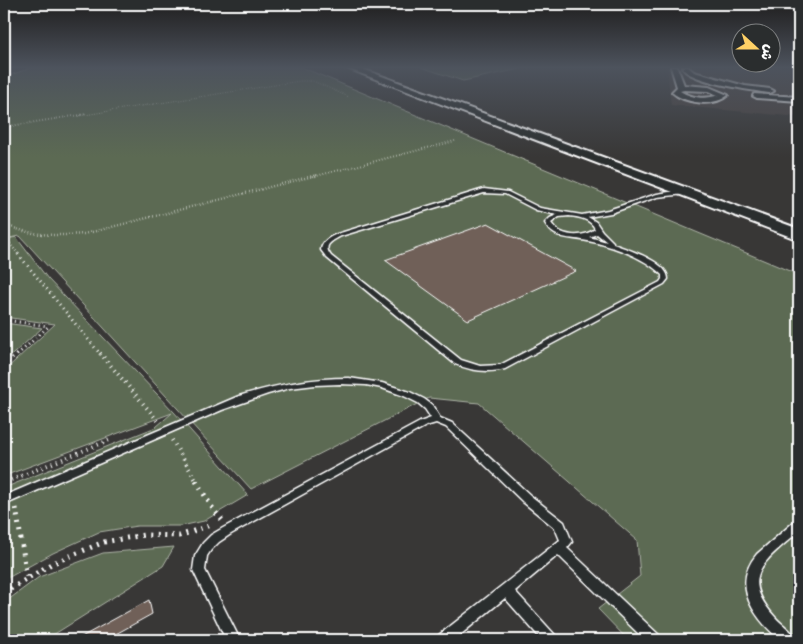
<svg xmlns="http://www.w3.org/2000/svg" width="803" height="644" viewBox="0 0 803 644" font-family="'Architects Daughter','Playpen Sans Arabic',sans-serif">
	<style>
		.built { fill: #494340 }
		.green { fill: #5c6a52; stroke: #aeb4a8 }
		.building { fill: #706058; stroke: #fff }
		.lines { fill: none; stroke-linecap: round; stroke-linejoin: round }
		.lane-casing { stroke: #fff; stroke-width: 3 }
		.street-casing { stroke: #fff; stroke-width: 4 }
		.secondary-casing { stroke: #fff; stroke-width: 4 }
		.path-far5 { stroke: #fff; stroke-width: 1; stroke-dasharray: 0.5 2; stroke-linecap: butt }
		.path-far4 { stroke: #fff; stroke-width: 2; stroke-dasharray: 0.5 2.5; stroke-linecap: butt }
		.path-far3 { stroke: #fff; stroke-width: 2.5; stroke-dasharray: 0.5 2.5; stroke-linecap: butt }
		.path-far2 { stroke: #fff; stroke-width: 3; stroke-dasharray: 1 4; stroke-linecap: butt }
		.path-far1 { stroke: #fff; stroke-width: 4; stroke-dasharray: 1 4.5; stroke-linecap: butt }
		.path { stroke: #fff; stroke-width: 5; stroke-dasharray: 2 5.5; stroke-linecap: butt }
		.lane { fill: #2a2d2e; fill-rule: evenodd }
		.street { fill: #2a2d2e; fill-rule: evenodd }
		.secondary { fill: #2a2d2e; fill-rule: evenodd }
	</style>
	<rect width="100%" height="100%" fill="#383736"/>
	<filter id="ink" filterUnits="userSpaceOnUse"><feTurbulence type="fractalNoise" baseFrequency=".02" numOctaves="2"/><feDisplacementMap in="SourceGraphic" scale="10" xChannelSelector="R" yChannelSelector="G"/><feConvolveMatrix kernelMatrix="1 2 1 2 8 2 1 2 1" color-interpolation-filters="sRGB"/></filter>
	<g filter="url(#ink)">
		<!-- built -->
		<path class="built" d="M667 67H799V117L671 105Z"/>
		<!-- green -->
		<path class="green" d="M34 67H301L799 275V640H628L598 609 640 576 637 540 479 403 429 398 251 489 20 236 4 239V77Z
			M421 67H529L463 81Z
			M16 237 48 279 174 412 248 495 204 521 181 526H137L99 532 53 553 4 580V488L156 427 172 413 4 476V371L55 324 4 317V240Z
			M4 323 42 328 4 362Z
			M174 547 163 566 45 640H4V603L39 577 103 553Z"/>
		<!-- building -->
		<path class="building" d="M488 223 576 271 468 320 385 260Z
			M149 600 152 614 105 640H76Z"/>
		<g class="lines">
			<!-- lane casing -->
			<g class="lane-casing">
				<path id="lane" d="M484 189 508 192 540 208 582 215 608 210 657 194 669 192H685V194L657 197 611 213 588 217 596 222 602 231 613 242V244C627 249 668 262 668 279L664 284 505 369C488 373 471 371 455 364L327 258 321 250C322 241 330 237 337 234ZM484 193 505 194 536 210 557 215 550 218 545 223C548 228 550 231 555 234 564 239 573 238 582 240 607 244 644 256 662 275V279L660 282 500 365 480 366 461 360 331 256C322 245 332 241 341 236ZM569 216C579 217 591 219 595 229 582 239 560 237 551 223L559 217ZM597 234 607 242 589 237Z
					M349 378 382 383 410 392 424 399 432 405 440 418 452 423 531 496 564 522 572 542 567 548 659 635 660 640H645L558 555 515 591 555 635 556 640H542L505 598 454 640H438L439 635 560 540 555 528 523 502 446 427 436 423 426 426 231 534 219 542 211 550 207 556 205 570 240 640H226L193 570 195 556 203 543 211 535 223 528 420 422 431 418 425 409 418 403 404 396 382 388 366 385 340 384 315 385 290 388 268 394 222 410 4 505V496L239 396C276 385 309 378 349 378Z
					M799 519V531C767 560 737 575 775 617 782 625 793 631 797 640H780C755 618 730 586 757 554L795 521Z"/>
			</g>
			<!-- street casing -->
			<g class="street-casing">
				<path id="street" d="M671 67H677L684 85 709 87 728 95C715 107 685 104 672 92L677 87ZM684 90 708 91 718 95C706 100 691 98 680 91Z
					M682 67H688L694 72 745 86 770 89 774 91 770 93C754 91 687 81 682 67Z
					M754 94 799 97V101L757 98 753 96Z"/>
			</g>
			<!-- secondary casing -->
			<g class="secondary-casing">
				<path id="secondary" d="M344 67H357L799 229V240Z"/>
			</g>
			<!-- path-far5 -->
			<path class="path-far5" d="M78 116 300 81H313L349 97"/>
			<!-- path-far4 -->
			<path class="path-far4" d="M4 127 86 114
				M312 177 455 141"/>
			<!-- path-far3 -->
			<path class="path-far3" d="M4 224C30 236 56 236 84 234L317 175
				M4 245 10 244 19 255"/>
			<!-- path-far2 -->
			<path class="path-far2" d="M18 254 101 355
				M4 320 48 326
				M17 355 49 326"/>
			<!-- path-far1 -->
			<path class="path-far1" d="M100 353 158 421
				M4 366 18 353
				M172 440 197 482
				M6 482 112 439"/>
			<!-- path -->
			<path class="path" d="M196 481 215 512 223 521
				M4 483 9 481
				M16 508 27 577
				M4 593 51 564 104 542 144 535 179 536 208 526"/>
			<!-- lane -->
			<use href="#lane" class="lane"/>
			<!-- street -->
			<use href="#street" class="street"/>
			<!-- secondary -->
			<use href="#secondary" class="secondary"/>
		</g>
	</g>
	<!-- sky -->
	<linearGradient id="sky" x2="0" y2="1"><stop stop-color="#1f1e1e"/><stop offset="0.43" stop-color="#4d535d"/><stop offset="1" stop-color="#4d535d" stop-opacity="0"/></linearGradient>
	<rect width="803" height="157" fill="url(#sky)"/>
	<!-- margin -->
	<rect width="803" height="644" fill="none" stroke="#2a2d2e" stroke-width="20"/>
	<rect x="10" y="10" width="783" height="624" fill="none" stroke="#fff" stroke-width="2" filter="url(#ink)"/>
	<!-- north arrow -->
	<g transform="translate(756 48) rotate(111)"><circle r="24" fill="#2a2d2e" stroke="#7f8182"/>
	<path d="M0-4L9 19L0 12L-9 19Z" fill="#ffd166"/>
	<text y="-8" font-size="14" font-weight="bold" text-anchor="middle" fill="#ffffff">ش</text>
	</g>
</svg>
